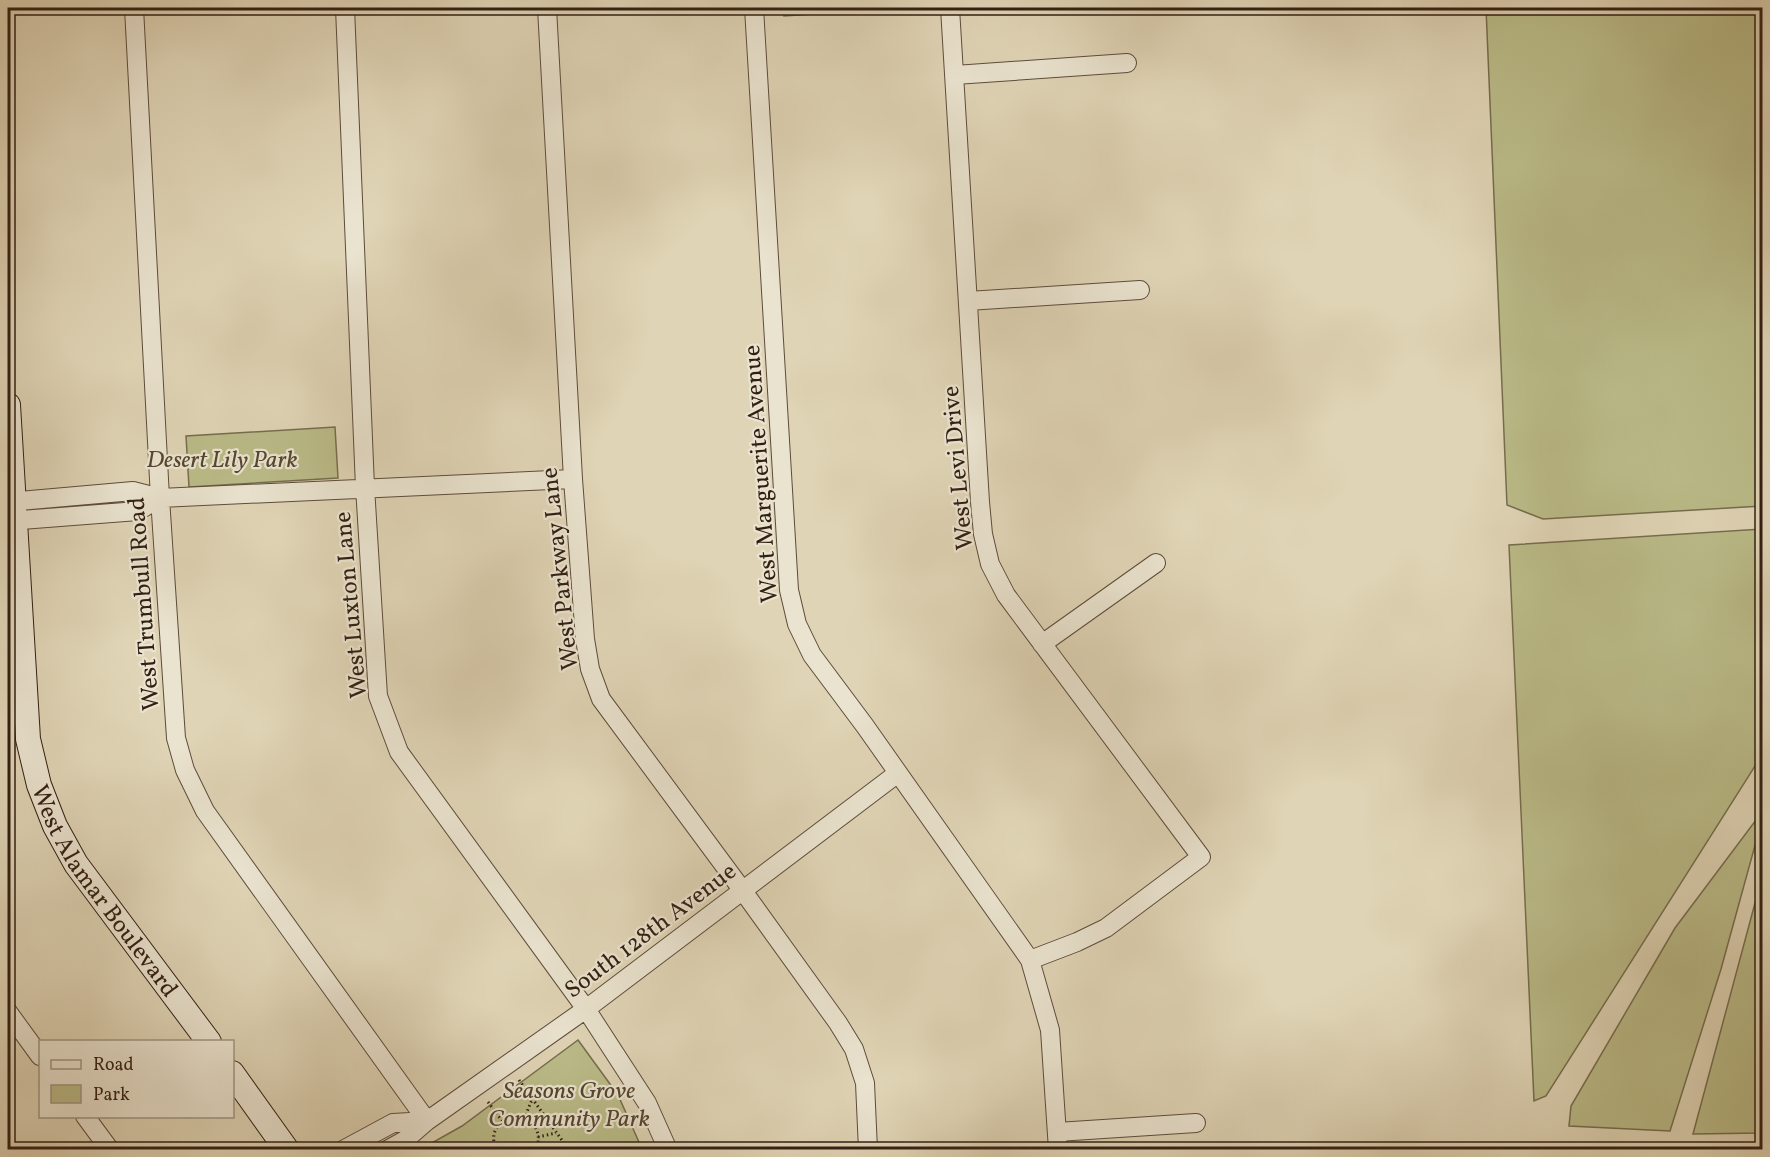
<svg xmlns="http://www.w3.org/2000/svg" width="1770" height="1157" viewBox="0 0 1770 1157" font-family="Vollkorn,serif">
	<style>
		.green { fill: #babb88; stroke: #766d4e; stroke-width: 1.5 }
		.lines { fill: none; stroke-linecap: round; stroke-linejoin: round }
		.street-casing { stroke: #5d4c3c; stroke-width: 20 }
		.secondary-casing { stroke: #321f13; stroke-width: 26 }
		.path { stroke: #321f13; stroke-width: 3; stroke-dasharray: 1.5 3; stroke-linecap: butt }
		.street { stroke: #eae3cf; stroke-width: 18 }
		.secondary { stroke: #eae3cf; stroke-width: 24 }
		.labels { text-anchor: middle; stroke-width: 4.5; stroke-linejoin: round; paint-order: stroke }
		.park-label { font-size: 24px; font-style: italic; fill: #544630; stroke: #eae3cf }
		.street-label { font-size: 24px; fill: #321f13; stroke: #eae3cf }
	</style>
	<rect width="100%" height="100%" fill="#dfd4b5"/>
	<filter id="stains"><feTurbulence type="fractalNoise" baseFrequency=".00333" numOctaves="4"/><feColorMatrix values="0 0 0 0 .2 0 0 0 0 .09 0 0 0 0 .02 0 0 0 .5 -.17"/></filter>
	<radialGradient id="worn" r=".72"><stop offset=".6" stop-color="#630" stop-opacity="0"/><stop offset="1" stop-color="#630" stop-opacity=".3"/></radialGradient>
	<!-- green -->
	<path class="green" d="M784 8H905L784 16Z
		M1486 8H1762V506L1543 519 1507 505Z
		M335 427 338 478 189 487 186 436Z
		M1762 529V755L1546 1096 1534 1101 1509 545Z
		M1762 812V820L1721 969 1670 1131 1569 1126 1571 1106 1675 928Z
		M1762 877V1133L1693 1134Z
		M578 1040 618 1095 642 1149H421L462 1126Z
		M1537 1143H1566L1570 1149H1538Z"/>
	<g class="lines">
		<!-- street casing -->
		<g class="street-casing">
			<path id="street" d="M134 8 160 498 176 738 185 770 205 811 427 1121
				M345 8 365 487 378 696 399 752 586 1009 647 1103 668 1150
				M547 8 573 479 585 639 590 669 601 699 743 891 838 1023 854 1049 865 1083 868 1150
				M754 8 789 590 797 624 812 655 865 726 1030 960 1050 1030 1058 1150
				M950 8 980 502 983 534 990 564 1006 595 1201 857 1106 928 1077 942 1030 960
				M955 75 1127 63
				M968 301 1140 290
				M8 502 133 491 160 498 573 479
				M8 521 138 511 160 498
				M1042 644 1156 563
				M8 1012 40 1056
				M85 1116 110 1150
				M1057 1132 1196 1123
				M343 1150 393 1123 427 1121
				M387 1150 405 1140 427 1121 586 1009 898 773"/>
		</g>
		<!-- secondary casing -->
		<g class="secondary-casing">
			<g id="secondary">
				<path id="s1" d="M8 405 28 739 39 785 55 826 76 864 209 1042"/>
				<path d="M232 1073 287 1150"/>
			</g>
		</g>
		<!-- path -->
		<path class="path" d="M519 1080 569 1150
			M488 1102 503 1122
			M524 1119 531 1102 534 1100
			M538 1137 556 1133
			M496 1150C480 1108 552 1108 536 1150"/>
		<!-- street -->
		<use href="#street" class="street"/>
		<!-- secondary -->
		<use href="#secondary" class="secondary"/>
	</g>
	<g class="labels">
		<!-- park labels -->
		<g class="park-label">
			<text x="222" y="467">Desert Lily Park</text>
			<text x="569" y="1098">Seasons Grove<tspan x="569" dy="28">Community Park</tspan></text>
		</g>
		<!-- street labels -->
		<g class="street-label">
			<text transform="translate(957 468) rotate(-95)" y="8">West Levi Drive</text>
			<text transform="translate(760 474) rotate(-94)" y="8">West Marguerite Avenue</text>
			<text transform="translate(559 569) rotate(-96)" y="8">West Parkway Lane</text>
			<text transform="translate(143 604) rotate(-94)" y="8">West Trumbull Road</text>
			<text transform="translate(350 605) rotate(-95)" y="8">West Luxton Lane</text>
			<text dy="8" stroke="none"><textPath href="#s1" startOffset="507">West Alamar Boulevard</textPath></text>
			<text transform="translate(650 930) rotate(-37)" y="8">South 128th Avenue</text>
		</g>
	</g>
	<!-- margin -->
	<rect width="1770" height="1157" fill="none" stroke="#dfd4b5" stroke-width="30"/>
	<rect x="9" y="9" width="1752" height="1139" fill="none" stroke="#321f13" stroke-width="3"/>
	<rect x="15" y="15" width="1740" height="1127" fill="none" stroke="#321f13" stroke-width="1.5"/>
	<!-- legend -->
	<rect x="39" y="1040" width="195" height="78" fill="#eae3cf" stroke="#a09584" stroke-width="1.5"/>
	<rect x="51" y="1060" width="30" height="9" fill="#eae3cf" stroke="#a09584" stroke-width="1.5"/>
	<text x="93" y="1070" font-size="18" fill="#321f13">Road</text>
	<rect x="51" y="1085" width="30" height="18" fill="#babb88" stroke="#a09584" stroke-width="1.5"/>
	<text x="93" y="1100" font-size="18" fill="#321f13">Park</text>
	<rect width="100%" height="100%" filter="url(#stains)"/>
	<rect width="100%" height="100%" fill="url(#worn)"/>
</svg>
